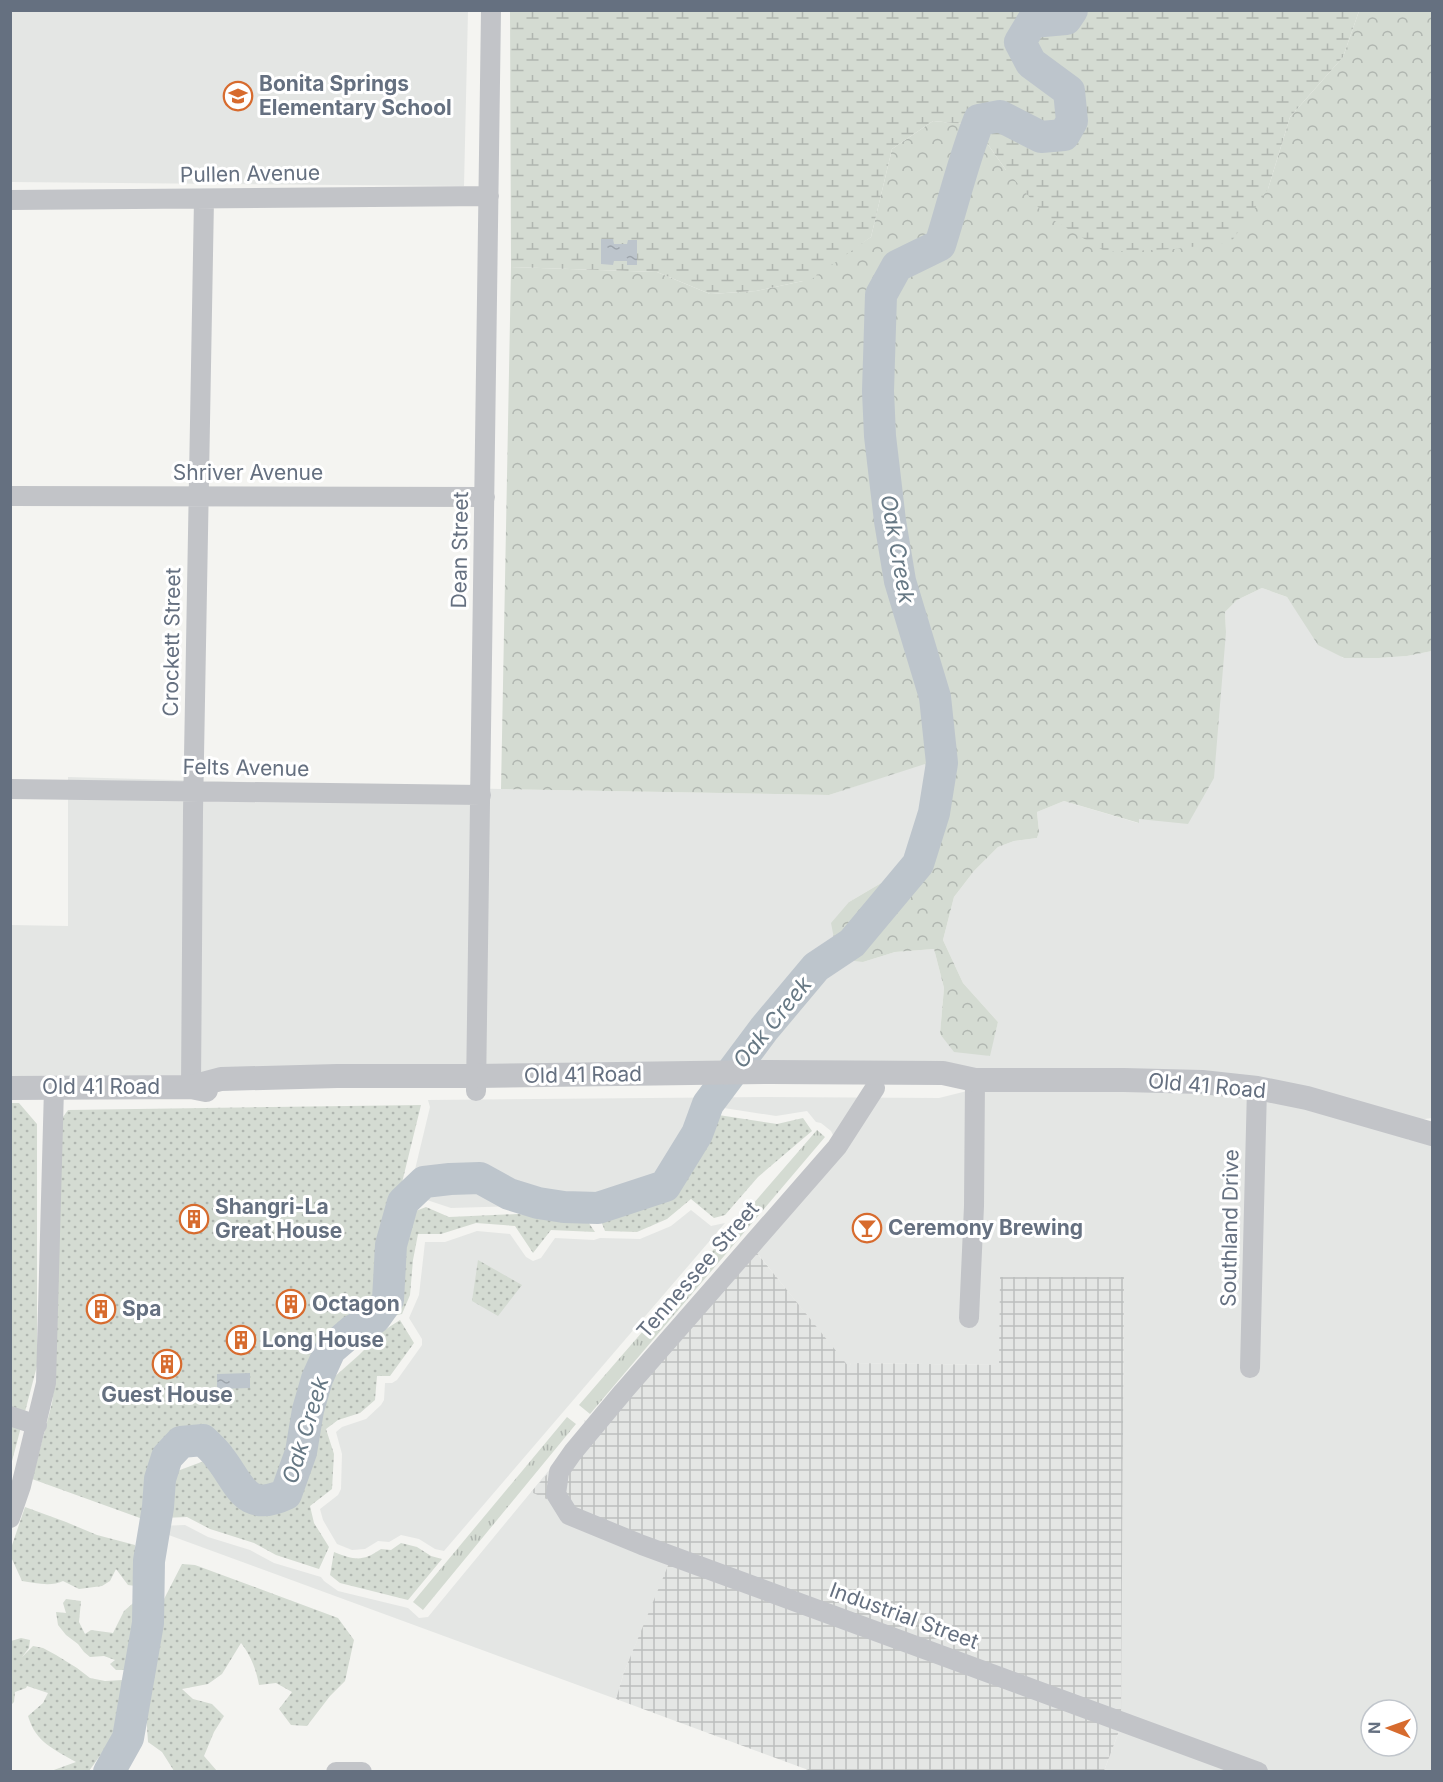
<svg xmlns="http://www.w3.org/2000/svg" width="1443" height="1782" viewBox="0 0 1443 1782" font-family="Inter,sans-serif">
	<style>
		.built { fill: #e4e6e4; fill-rule: evenodd }
		.industrial { fill: url(#industrial-grid) }
		.grass { fill: url(#grass-tufts) }
		.forest { fill: url(#forest-crowns) }
		.wetland { fill: url(#wetland-marsh) }
		.park { fill: url(#park-dots) }
		.water { fill: url(#water-ripples) }
		.lines { fill: none; stroke-linecap: round; stroke-linejoin: round }
		.river { stroke: #bdc5cc; stroke-width: 32 }
		.minor { stroke: #c2c4c8; stroke-width: 20 }
		.tertiary { stroke: #c2c4c8; stroke-width: 24 }
		.labels { text-anchor: middle; stroke-width: 6; stroke-linejoin: round; paint-order: stroke }
		.poi-label { font-size: 21px; font-weight: bold; fill: #657080; stroke: #fff; text-anchor: start }
		.street-label { font-size: 21px; fill: #657080; stroke: #fff }
		.water-label { font-size: 22px; font-style: italic; fill: #667884; stroke: #fff }
	</style>
	<defs>
		<pattern id="industrial-grid" width="8" height="8" patternUnits="userSpaceOnUse" patternTransform="scale(1.5)"><rect width="8" height="8" fill="#e4e6e4"/><path d="M0 4h8M4 0v8" fill="none" stroke="#bcbfbe"/></pattern>
		<pattern id="grass-tufts" width="24" height="20" patternUnits="userSpaceOnUse" patternTransform="scale(1.5)"><rect width="24" height="20" fill="#d4dbd2"/><path d="M3 7l-1-3M5 7V3M7 7l1-3M15 17l-1-3M17 17v-4M19 17l1-3" fill="none" stroke="#b0b6b0"/></pattern>
		<pattern id="forest-crowns" width="20" height="18" patternUnits="userSpaceOnUse" patternTransform="scale(1.5)"><rect width="20" height="18" fill="#d4dbd2"/><path d="M2 6a3 3 0 1 1 6 0M12 15a3 3 0 1 1 6 0" fill="none" stroke="#b0b6b0"/></pattern>
		<pattern id="wetland-marsh" width="20" height="14" patternUnits="userSpaceOnUse" patternTransform="scale(1.5)"><rect width="20" height="14" fill="#d4dbd2"/><path d="M1 5h8M5 5V1M11 12h8M15 12V8" fill="none" stroke="#b0b6b0"/></pattern>
		<pattern id="park-dots" width="8" height="8" patternUnits="userSpaceOnUse" patternTransform="scale(1.5)"><rect width="8" height="8" fill="#d4dbd2"/><path d="M2 2h.1M6 6h.1" fill="none" stroke="#b0b6b0" stroke-width="1.8" stroke-linecap="round"/></pattern>
		<pattern id="water-ripples" width="26" height="14" patternUnits="userSpaceOnUse" patternTransform="scale(1.5)"><rect width="26" height="14" fill="#bdc5cc"/><path d="M2 4q2-2 4 0t4 0M15 11q2-2 4 0t4 0" fill="none" stroke="#9da4ab"/></pattern>
	</defs>
	<rect width="100%" height="100%" fill="#f4f4f1"/>
	<!-- built -->
	<path class="built" d="M11 10 468 11 464 186 11 182Z
		M1262 588 1287 597 1303 620 1343 658H1379L1407 656 1432 651V1118L1417 1120 1258 1079 191 1077 11 1079V925L68 926V777L501 789 829 795 925 763 936 792 928 838 910 866 849 902 863 962 895 952 934 949 944 988 940 1035 989 1056 998 1022 963 983 943 940 954 897 974 871 998 847 1014 841 1037 838 1039 832 1037 812 1064 801 1138 823V819L1226 632 1225 612 1237 600Z
		M975 1089 1201 1092 1304 1107 1407 1136 1408 1140 1415 1139 1432 1144V1771H1104L1121 1726 1124 1277 999 1365 851 1363 849 1368 754 1249 532 1492 673 1556 624 1672 616 1699 155 1530 159 1526 185 1525 208 1537 250 1550 274 1563 321 1577 324 1581 338 1591 408 1608 419 1618 428 1617 583 1429 585 1424 584 1420 589 1422 834 1137 831 1131 821 1123 816 1122 807 1111 776 1116 711 1106 704 1111 670 1176 646 1190 604 1205 594 1215 590 1210 585 1208H542L517 1206 451 1208 427 1200 406 1207 430 1107 428 1100 766 1097 939 1098ZM1371 1710H1407V1746H1371Z
		M691 1210 711 1226 725 1223 444 1551 435 1549 419 1539 401 1535 389 1542 378 1541 365 1549 352 1550 337 1544 323 1520 320 1509 338 1495 341 1489 342 1454 336 1432 342 1427 366 1419 381 1405 384 1400 385 1383H392L397 1380 422 1345V1339L409 1318 419 1295 425 1242H445L477 1231 510 1234 526 1257 533 1261 541 1258 555 1238 594 1240 600 1238 640 1239 671 1226Z"/>
	<!-- industrial -->
	<path class="industrial" d="M753 1248 849 1367 851 1363 999 1365 1000 1277H1124L1121 1726 1104 1771H811L616 1699 624 1672 672 1556 531 1492Z"/>
	<!-- grass -->
	<path class="grass" d="M817 1130 825 1137 590 1414 579 1405Z
		M567 1417 576 1424 423 1610 413 1602Z"/>
	<!-- forest -->
	<path class="forest" d="M1359 11H1432V651L1407 656 1379 658H1344L1318 645 1287 597 1262 588 1237 600 1225 612 1226 632 1214 778 1188 824 1139 819V823L1064 801 1037 812 1039 832 1037 838 1014 841 998 847 974 871 954 897 943 940 963 983 998 1022 990 1056 954 1052 940 1034 944 988 934 949 895 952 863 962 838 959 831 923 849 902 910 866 928 838 936 792 925 764 829 795 501 789 511 267 657 272 710 294 756 291 803 281 871 237 892 149 933 121 974 125 1006 170 1268 189 1290 117 1343 57Z"/>
	<!-- wetland -->
	<path class="wetland" d="M510 11H1359L1343 57 1290 117 1268 189 1231 242 1175 249 1106 252 1045 215 1006 170 974 125 933 121 892 149 871 237 805 284 803 281 756 291 710 294 657 272 511 267Z"/>
	<!-- park -->
	<path class="park" d="M10 1103H19L37 1124V1366L11 1465Z
		M421 1105 386 1248 384 1297 363 1317 322 1348 300 1413 296 1453 282 1492 268 1495 254 1494 247 1489 225 1455 206 1435 178 1439 163 1454 155 1480 151 1522 32 1479 52 1403 55 1381 58 1124 68 1110Z
		M712 1114 777 1124 803 1118 812 1131 758 1177 725 1215 714 1218 691 1199 667 1219 637 1232 605 1231 601 1221 607 1213 651 1197 676 1181Z
		M426 1207 449 1217 518 1214 542 1216H584L595 1232 551 1230 533 1253 515 1226 476 1223 441 1234H418L413 1260 410 1295 402 1314 392 1316 395 1268 408 1214Z
		M478 1260 522 1285 498 1316 472 1301Z
		M400 1320 414 1343 390 1376H377L375 1400 360 1413 338 1420 326 1429 334 1454 332 1489 310 1506 314 1523 329 1547 319 1569 276 1555 254 1543 210 1529 187 1517 163 1518 164 1496 172 1473 204 1461 217 1464 227 1484 240 1501 278 1506 294 1485 305 1460V1429L307 1414 328 1391 332 1379 359 1355 383 1331Z
		M25 1507 66 1522 97 1535 135 1545 143 1587 128 1585 116 1569 110 1581 102 1586 79 1589 63 1581C51 1587 35 1583 22 1581L11 1557 10 1551Z
		M401 1543 417 1547 431 1556 442 1559 408 1600 340 1583 330 1575 334 1552C355 1560 362 1562 381 1549L391 1550Z
		M182 1564 195 1565 338 1618 354 1640 345 1681 330 1696 307 1726 291 1725 279 1709 292 1692 276 1683 259 1685C256 1669 251 1656 241 1643L222 1674 208 1684 182 1689 193 1699 212 1704 224 1716 214 1732 204 1756 217 1771H174L162 1752 148 1742 146 1712 156 1658V1623L163 1601Z
		M139 1598C144 1607 142 1614 136 1622 139 1632 138 1642 129 1649L138 1661 132 1670H116L110 1664 115 1660 104 1656 90 1657 84 1652 78 1644 66 1635 58 1625 56 1612 66 1613 63 1603 66 1599 81 1601 79 1622 85 1634 91 1630 113 1633 124 1611Z
		M21 1638 30 1640 29 1648 22 1657 33 1646 43 1648 56 1655 77 1668 90 1678 105 1681 123 1680 132 1688 121 1722 114 1736 89 1771H51L76 1762C54 1749 36 1743 28 1716L43 1703 48 1693 27 1686 26 1688 15 1692 14 1702 11 1705V1641Z"/>
	<!-- water -->
	<path class="water" d="M601 239H613L614 244H627L628 240H637V265H627V261H614L613 265 601 264Z
		M250 1373V1388L217 1389V1374Z"/>
	<g class="lines">
		<!-- river -->
		<path class="river" d="M109 1772 128 1738 148 1623 149 1561 158 1507 160 1479 167 1457 181 1442 203 1440C208 1445 215 1451 219 1457 240 1483 244 1514 286 1494L301 1452 308 1410 317 1379 330 1350 352 1331 375 1318 388 1300 391 1245 403 1202 424 1182 450 1179 480 1178 509 1194 538 1203 564 1207 598 1208 665 1186 697 1134 708 1104 764 1029 816 967 852 943 918 864 934 813 942 763 935 697 900 581 890 521 880 436 878 391 881 295 897 266 940 245C953 204 963 161 979 120L1000 116 1041 137 1064 135 1072 121 1069 91 1031 63 1020 42 1032 22 1066 19 1072 10"/>
		<!-- minor -->
		<path class="minor" d="M10 200 489 196
			M10 496 485 497
			M10 789 481 795
			M191 1087 193 812 204 199
			M875 1088 837 1147 623 1392 573 1452 559 1472 556 1494 569 1515 642 1545 1258 1772
			M476 1091 491 10
			M969 1318 974 1206 975 1080
			M1250 1368 1257 1088
			M10 1416 37 1425
			M10 1518 21 1486 46 1383 54 1088
			M336 1772H362"/>
		<!-- tertiary -->
		<path class="tertiary" d="M191 1087 221 1079 337 1076H475L770 1072 943 1073 975 1080H1124L1202 1082 1257 1088 1307 1098 1432 1134
			M10 1088 191 1087 206 1090"/>
	</g>
	<!-- icons -->
	<defs>
		<g id="school-ring" transform="scale(1.5)"><circle r="9.5" fill="#fff" stroke="#d76b2e" stroke-width="1.5"/><path d="M0-5L7-2L0 1L-7-2ZM-4 1L0 2.5L4 1V4Q0 6-4 4Z" fill="#d76b2e"/></g>
		<g id="building-ring" transform="scale(1.5)"><circle r="9.5" fill="#fff" stroke="#d76b2e" stroke-width="1.5"/><path d="M-4-6H4V6H1V3H-1V6H-4ZM-2.5-4.3h1.7v1.8h-1.7ZM.8-4.3h1.7v1.8H.8ZM-2.5-1h1.7V.8h-1.7ZM.8-1h1.7V.8H.8Z" fill="#d76b2e"/></g>
		<g id="bar-ring" transform="scale(1.5)"><circle r="9.5" fill="#fff" stroke="#d76b2e" stroke-width="1.5"/><path d="M-6-5H6L.8 .8V4.5H3.5V6h-7V4.5H-.8V.8Z" fill="#d76b2e"/></g>
	</defs>
	<g fill-rule="evenodd">
		<use href="#school-ring" x="238" y="96"/>
		<use href="#building-ring" x="194" y="1219"/>
		<use href="#bar-ring" x="867" y="1228"/>
		<use href="#building-ring" x="291" y="1304"/>
		<use href="#building-ring" x="101" y="1309"/>
		<use href="#building-ring" x="241" y="1340"/>
		<use href="#building-ring" x="167" y="1364"/>
	</g>
	<g class="labels">
		<!-- poi labels -->
		<g class="poi-label">
			<text x="259" y="91">Bonita Springs<tspan x="259" dy="24">Elementary School</tspan></text>
			<text x="215" y="1214">Shangri-La<tspan x="215" dy="24">Great House</tspan></text>
			<text x="888" y="1235">Ceremony Brewing</text>
			<text x="312" y="1311">Octagon</text>
			<text x="122" y="1316">Spa</text>
			<text x="262" y="1347">Long House</text>
			<text x="167" y="1402" text-anchor="middle">Guest House</text>
		</g>
		<!-- street labels -->
		<g class="street-label">
			<text transform="translate(250 174) rotate(-1)" y="7">Pullen Avenue</text>
			<text x="248" y="480">Shriver Avenue</text>
			<text transform="translate(460 550) rotate(-89)" y="7">Dean Street</text>
			<text transform="translate(172 642) rotate(-89)" y="7">Crockett Street</text>
			<text transform="translate(246 768) rotate(1)" y="7">Felts Avenue</text>
			<text transform="translate(583 1075) rotate(-1)" y="7">Old 41 Road</text>
			<text transform="translate(1207 1086) rotate(5)" y="7">Old 41 Road</text>
			<text x="101" y="1094">Old 41 Road</text>
			<text transform="translate(1230 1228) rotate(-89)" y="7">Southland Drive</text>
			<text transform="translate(698 1270) rotate(-49)" y="7">Tennessee Street</text>
			<text transform="translate(904 1616) rotate(20)" y="7">Industrial Street</text>
		</g>
		<!-- water labels -->
		<g class="water-label">
			<text transform="translate(898 549) rotate(80)" y="8">Oak Creek</text>
			<text transform="translate(772 1022) rotate(-51)" y="8">Oak Creek</text>
			<text transform="translate(305 1430) rotate(-73)" y="8">Oak Creek</text>
		</g>
	</g>
	<!-- border -->
	<rect width="1443" height="1782" fill="none" stroke="#657080" stroke-width="24"/>
	<!-- north arrow -->
	<g transform="translate(1389 1728) rotate(271)"><circle r="28" fill="#ffffff" stroke="#c1c6cc" stroke-width="1.5"/>
	<path d="M0-4.5L10 22L0 15L-10 22Z" fill="#d76b2e"/>
	<text y="-9" font-size="16" font-weight="bold" text-anchor="middle" fill="#657080">N</text>
	</g>
</svg>
